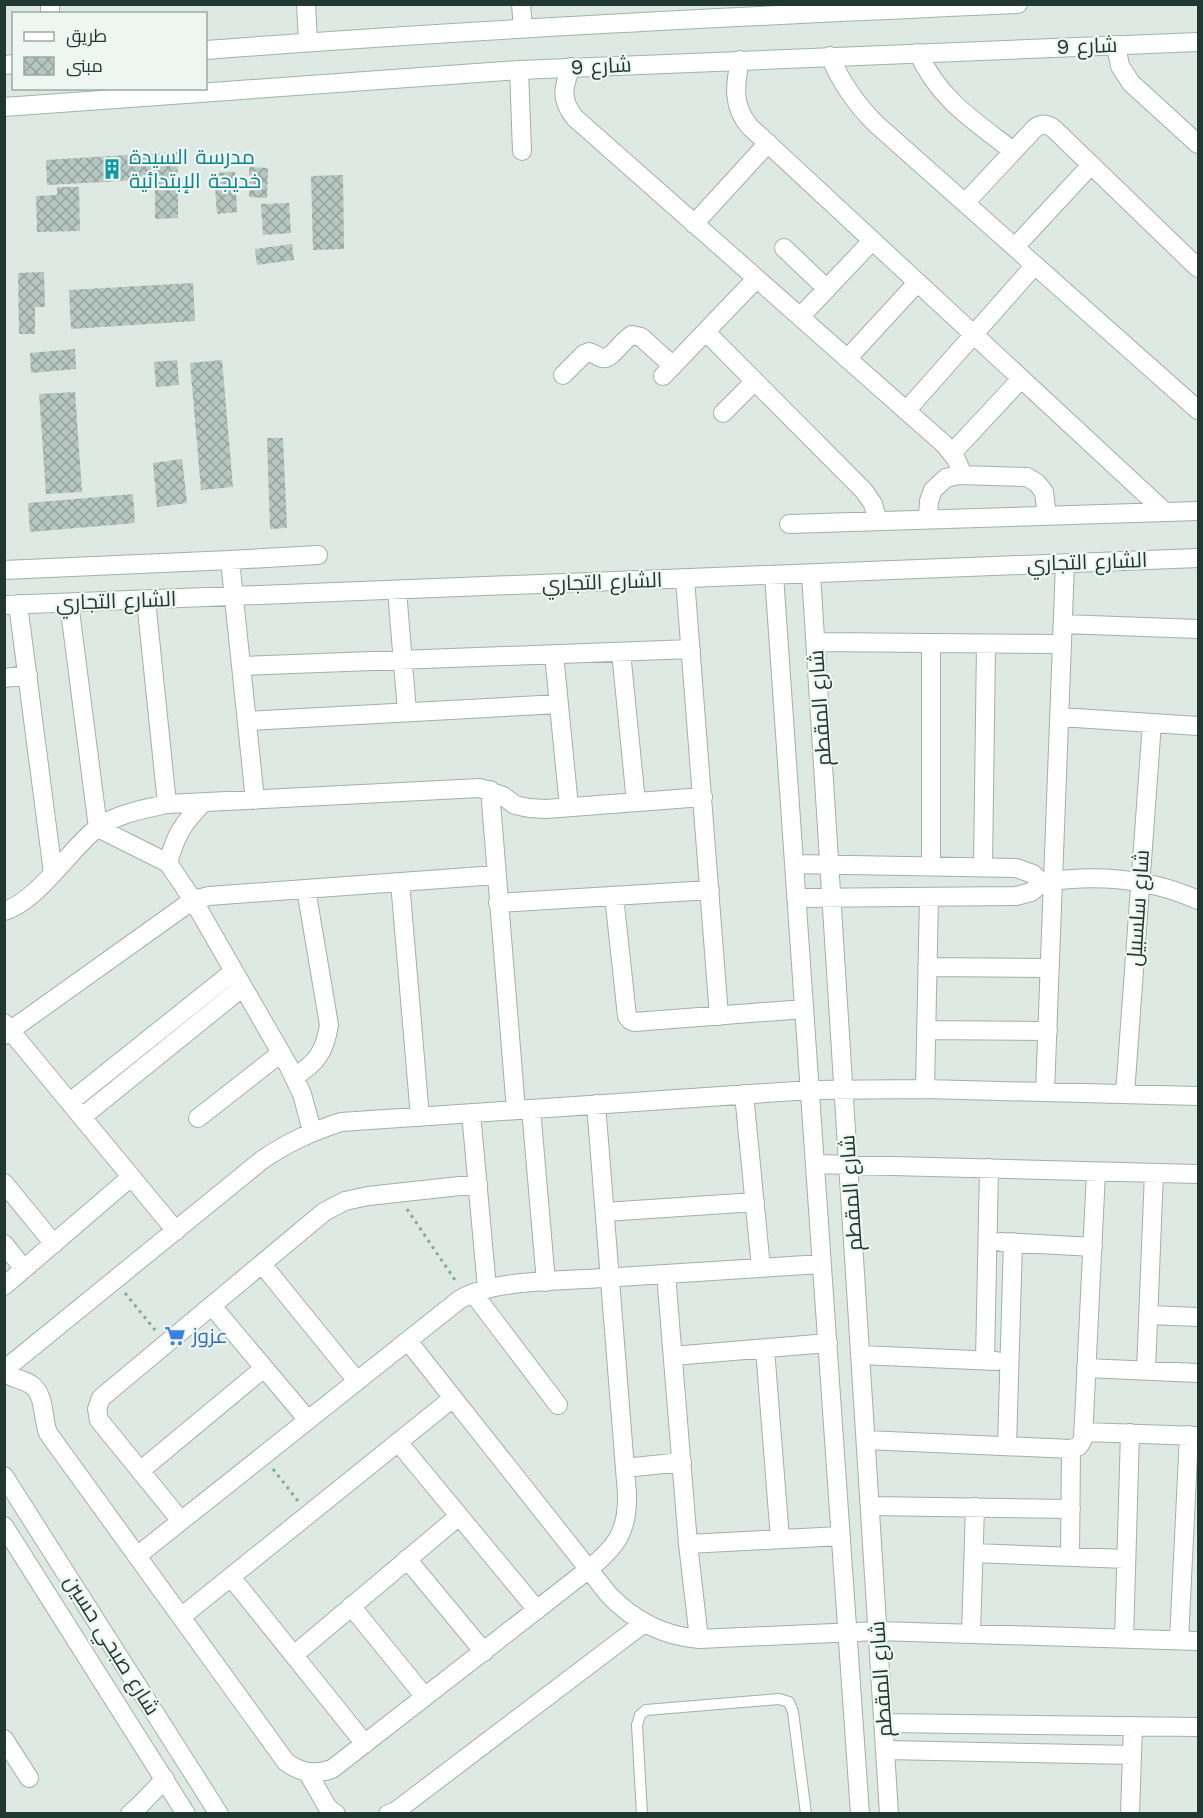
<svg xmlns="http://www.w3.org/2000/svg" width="1203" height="1818" viewBox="0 0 1203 1818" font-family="'Work Sans',Cairo,sans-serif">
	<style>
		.building { fill: url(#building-cross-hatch) }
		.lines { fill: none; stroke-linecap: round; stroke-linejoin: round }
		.service-casing { stroke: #a1b0ab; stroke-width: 12 }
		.minor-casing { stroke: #a1b0ab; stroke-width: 20 }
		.tertiary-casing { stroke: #a1b0ab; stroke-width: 20 }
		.secondary-casing { stroke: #9db4ac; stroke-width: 20 }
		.path { stroke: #7fac9d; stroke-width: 3; stroke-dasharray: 3 4.5; stroke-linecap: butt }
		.service { stroke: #fff; stroke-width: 10 }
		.minor { stroke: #fff; stroke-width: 18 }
		.tertiary { stroke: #fff; stroke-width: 18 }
		.secondary { stroke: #fff; stroke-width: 18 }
		.labels { text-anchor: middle; stroke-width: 4.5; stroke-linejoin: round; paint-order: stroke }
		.street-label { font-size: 21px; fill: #203831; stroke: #eef6f2 }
		.culture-label { font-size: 21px; fill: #0d838f; stroke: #eef6f2; text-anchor: start }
		.shop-label { font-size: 21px; fill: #366cbe; stroke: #eef6f2; text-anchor: start }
	</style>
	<defs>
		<pattern id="building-cross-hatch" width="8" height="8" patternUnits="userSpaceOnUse" patternTransform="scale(1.5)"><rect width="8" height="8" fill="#b6c6c0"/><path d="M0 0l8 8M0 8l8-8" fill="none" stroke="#94a29d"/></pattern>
	</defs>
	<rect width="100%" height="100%" fill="#dee9e4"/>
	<!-- building -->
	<path class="building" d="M177 152 178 178 47 185 46 160Z
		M249 167 268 168 267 198 249 197Z
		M235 172 237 212 217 214 214 173Z
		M343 175 344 249 313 250 311 176Z
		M155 182H178V218L155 219Z
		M57 187H79L80 231 37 232 36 196 57 195Z
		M289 203 291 233 263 235 261 204Z
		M292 244 294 260 257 265 255 249Z
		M44 272 45 307H35V334H19L18 273Z
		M193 283 195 321 71 329 69 290Z
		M75 349 76 369 31 373 30 353Z
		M177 360 179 385 156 387 154 362Z
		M222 360 233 487 201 490 190 363Z
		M75 392 82 492 46 494 39 394Z
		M267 438H283L287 528 270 529Z
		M182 459 187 503 157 507 153 463Z
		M133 494 135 523 30 532 28 503Z"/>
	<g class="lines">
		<!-- service casing -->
		<g class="service-casing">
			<path id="service" d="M642 1814 637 1725 640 1715 646 1710 779 1699 789 1702 793 1712 806 1814"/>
		</g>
		<!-- minor casing -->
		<g class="minor-casing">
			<path id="minor" d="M50 4V14
				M306 4 308 42
				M521 4 523 28
				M1116 45 1120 66 1131 83 1198 144
				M918 53C940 100 973 120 1013 151
				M830 56C841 83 856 104 876 124L1198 410
				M740 60C735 85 732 105 749 126L1165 512
				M571 67C563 87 560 100 575 118L944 444 956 459 963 475
				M519 70 522 151
				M965 203 1035 128C1042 123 1048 124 1054 129L1198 268
				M694 224 768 143
				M1015 247 1091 165
				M784 248 827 289
				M800 317 872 241
				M706 332 864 491 873 504 878 521
				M847 359 917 283
				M563 375 584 354 589 352C594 353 598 357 602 358 611 361 623 339 632 335L641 337 673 366
				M663 376 756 279
				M906 411 1035 265
				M723 413 755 381
				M952 453 1021 379
				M928 519 929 501 933 490 946 478 958 475 1027 477 1037 483 1044 492 1047 516
				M789 524 1198 511
				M230 560 255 800
				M4 570 230 560 318 555
				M811 574 889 1814
				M774 575 860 1814
				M685 579 719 1016
				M397 590 407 712
				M146 600 167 804
				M69 603 98 828 168 863 193 900 288 1065 302 1094 312 1131
				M18 604 53 873
				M4 605 1198 558
				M1063 624 1198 629
				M816 642 1062 644
				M931 643V866
				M621 652 636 802
				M554 654 569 807
				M241 666 691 649
				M4 678 28 675
				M1060 717 1198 726
				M247 721 559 704
				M490 790 516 1110
				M168 863C176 835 182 824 203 803
				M794 864 1016 868 1033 874 1042 883
				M983 867 986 644
				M400 882 420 1117
				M1044 882C1097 874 1149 878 1198 900
				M614 896 627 1016 630 1020 634 1022 804 1009
				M796 898 1016 896 1031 892 1042 883
				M498 903 710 890
				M4 911C37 902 70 849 97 828 116 814 144 809 167 804L480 788 503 796 515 805 529 808 546 809 703 797
				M927 967 1050 968
				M4 1023 176 1231
				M926 1030 1048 1031
				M4 1035 193 900 209 896 496 875
				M294 1077C317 1063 325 1051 329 1025L306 889
				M925 1089 929 897
				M1045 1092 1065 563
				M744 1094 761 1268
				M1125 1094 1152 723
				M70 1102 234 971
				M531 1109 546 1282
				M471 1113 487 1288
				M82 1117 243 987
				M198 1118 281 1053
				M815 1164 1198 1174
				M4 1183 54 1244
				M605 1212 755 1202
				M1001 1242 1093 1247
				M4 1244 24 1269
				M262 1264 357 1381
				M666 1274 688 1544 699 1639
				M4 1286 131 1177
				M473 1293 558 1405
				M212 1306 308 1420
				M1148 1315 1198 1317
				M408 1341 609 1595C634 1621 663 1636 699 1639L878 1631 1198 1641
				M765 1349 780 1539
				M861 1355 996 1361
				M673 1356 828 1343
				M985 1360 989 1168
				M1086 1368 1198 1373
				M4 1370 262 1160C288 1142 311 1132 341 1122L810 1090 925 1089 1198 1096
				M1146 1370 1154 1173
				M4 1372C13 1379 22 1379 30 1384 46 1394 42 1418 48 1433L286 1762C301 1773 314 1775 332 1769L589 1569C617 1546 628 1531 627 1494L596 1104
				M1084 1432 1198 1436
				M866 1440 1071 1449 1079 1446 1083 1439 1096 1172
				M398 1442 537 1610
				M1007 1446 1013 1242
				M625 1468 682 1462
				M140 1471 264 1368
				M870 1506 1071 1509
				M181 1521 99 1420 97 1409 101 1398 324 1212 345 1201 368 1196 478 1184
				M688 1544 841 1536
				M974 1553 1126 1559
				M137 1556 459 1300C494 1279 561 1281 603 1278 676 1273 749 1269 822 1264
				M1070 1557 1071 1449
				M407 1559 484 1652
				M231 1577 365 1744
				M351 1606 425 1697
				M181 1617 453 1398
				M971 1634 975 1507
				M1124 1639 1130 1433
				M1179 1640 1189 1435
				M294 1655 459 1516
				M884 1723 1198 1727
				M4 1739 29 1778
				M886 1750 1132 1755
				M308 1773 328 1808 336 1814
				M130 1814 141 1804 165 1779
				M388 1814 396 1811 644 1623
				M1130 1814 1133 1726"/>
		</g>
		<!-- tertiary casing -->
		<g class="tertiary-casing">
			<path id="tertiary" d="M4 1476 219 1814
				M4 1526 186 1814"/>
		</g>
		<!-- secondary casing -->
		<g class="secondary-casing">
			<path id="secondary" d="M206 50C476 29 747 16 1018 4
				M4 65 14 64
				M4 107 519 70 1198 42"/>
		</g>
		<!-- path -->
		<path class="path" d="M407 1209 457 1283
			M125 1293 155 1330
			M273 1469 298 1501"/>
		<!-- service -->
		<use href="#service" class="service"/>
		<!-- minor -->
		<use href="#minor" class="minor"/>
		<!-- tertiary -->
		<use href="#tertiary" class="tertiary"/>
		<!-- secondary -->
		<use href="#secondary" class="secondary"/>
	</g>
	<!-- icons -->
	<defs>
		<g id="building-bare" transform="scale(1.62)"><path d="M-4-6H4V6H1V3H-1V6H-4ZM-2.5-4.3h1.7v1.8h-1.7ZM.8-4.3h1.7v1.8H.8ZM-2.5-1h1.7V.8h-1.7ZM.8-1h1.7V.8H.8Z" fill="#0f9aa8" stroke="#eef6f2" stroke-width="2.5" paint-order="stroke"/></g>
		<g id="supermarket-bare" transform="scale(1.62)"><path d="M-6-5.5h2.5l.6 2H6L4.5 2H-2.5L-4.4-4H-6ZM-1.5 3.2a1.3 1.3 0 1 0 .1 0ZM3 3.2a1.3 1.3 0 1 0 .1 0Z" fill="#3f7fe0" stroke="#eef6f2" stroke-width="2.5" paint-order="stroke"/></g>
	</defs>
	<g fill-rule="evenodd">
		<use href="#building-bare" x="112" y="169"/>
		<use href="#supermarket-bare" x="175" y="1336"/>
	</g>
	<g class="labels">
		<!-- street labels -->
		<g class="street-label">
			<text transform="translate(1087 46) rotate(-2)" y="7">شارع 9</text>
			<text transform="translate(601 66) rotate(-3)" y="7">شارع 9</text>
			<text transform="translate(1087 562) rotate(-2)" y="7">الشارع التجاري</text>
			<text transform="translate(602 582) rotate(-2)" y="7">الشارع التجاري</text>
			<text transform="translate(116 601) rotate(-2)" y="7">الشارع التجاري</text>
			<text transform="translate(820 708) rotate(-94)" y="7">شارع المقطم</text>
			<text transform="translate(1138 908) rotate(-86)" y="7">شارع سلسبيل</text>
			<text transform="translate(851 1193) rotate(-94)" y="7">شارع المقطم</text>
			<text transform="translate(112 1645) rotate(58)" y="7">شارع صبحي حسين</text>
			<text transform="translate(881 1679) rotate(-94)" y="7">شارع المقطم</text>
		</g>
		<!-- culture labels -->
		<g class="culture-label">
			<text x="129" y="164">مدرسة السيدة<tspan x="129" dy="24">خديجة الإبتدائية</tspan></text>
		</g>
		<!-- shop labels -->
		<g class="shop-label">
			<text x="192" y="1343">عزوز</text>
		</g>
	</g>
	<!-- border -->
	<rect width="1203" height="1818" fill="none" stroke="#203831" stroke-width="12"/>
	<!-- legend -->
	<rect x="12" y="12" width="195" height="78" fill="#eef6f2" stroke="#9caaa5" stroke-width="1.5"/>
	<rect x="24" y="32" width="30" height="9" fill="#ffffff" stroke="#9caaa5" stroke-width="1.5"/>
	<text x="66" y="42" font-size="18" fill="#203831">طريق</text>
	<rect x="24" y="57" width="30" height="18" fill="url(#building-cross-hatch)" stroke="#9caaa5" stroke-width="1.5"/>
	<text x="66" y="72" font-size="18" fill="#203831">مبنى</text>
</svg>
